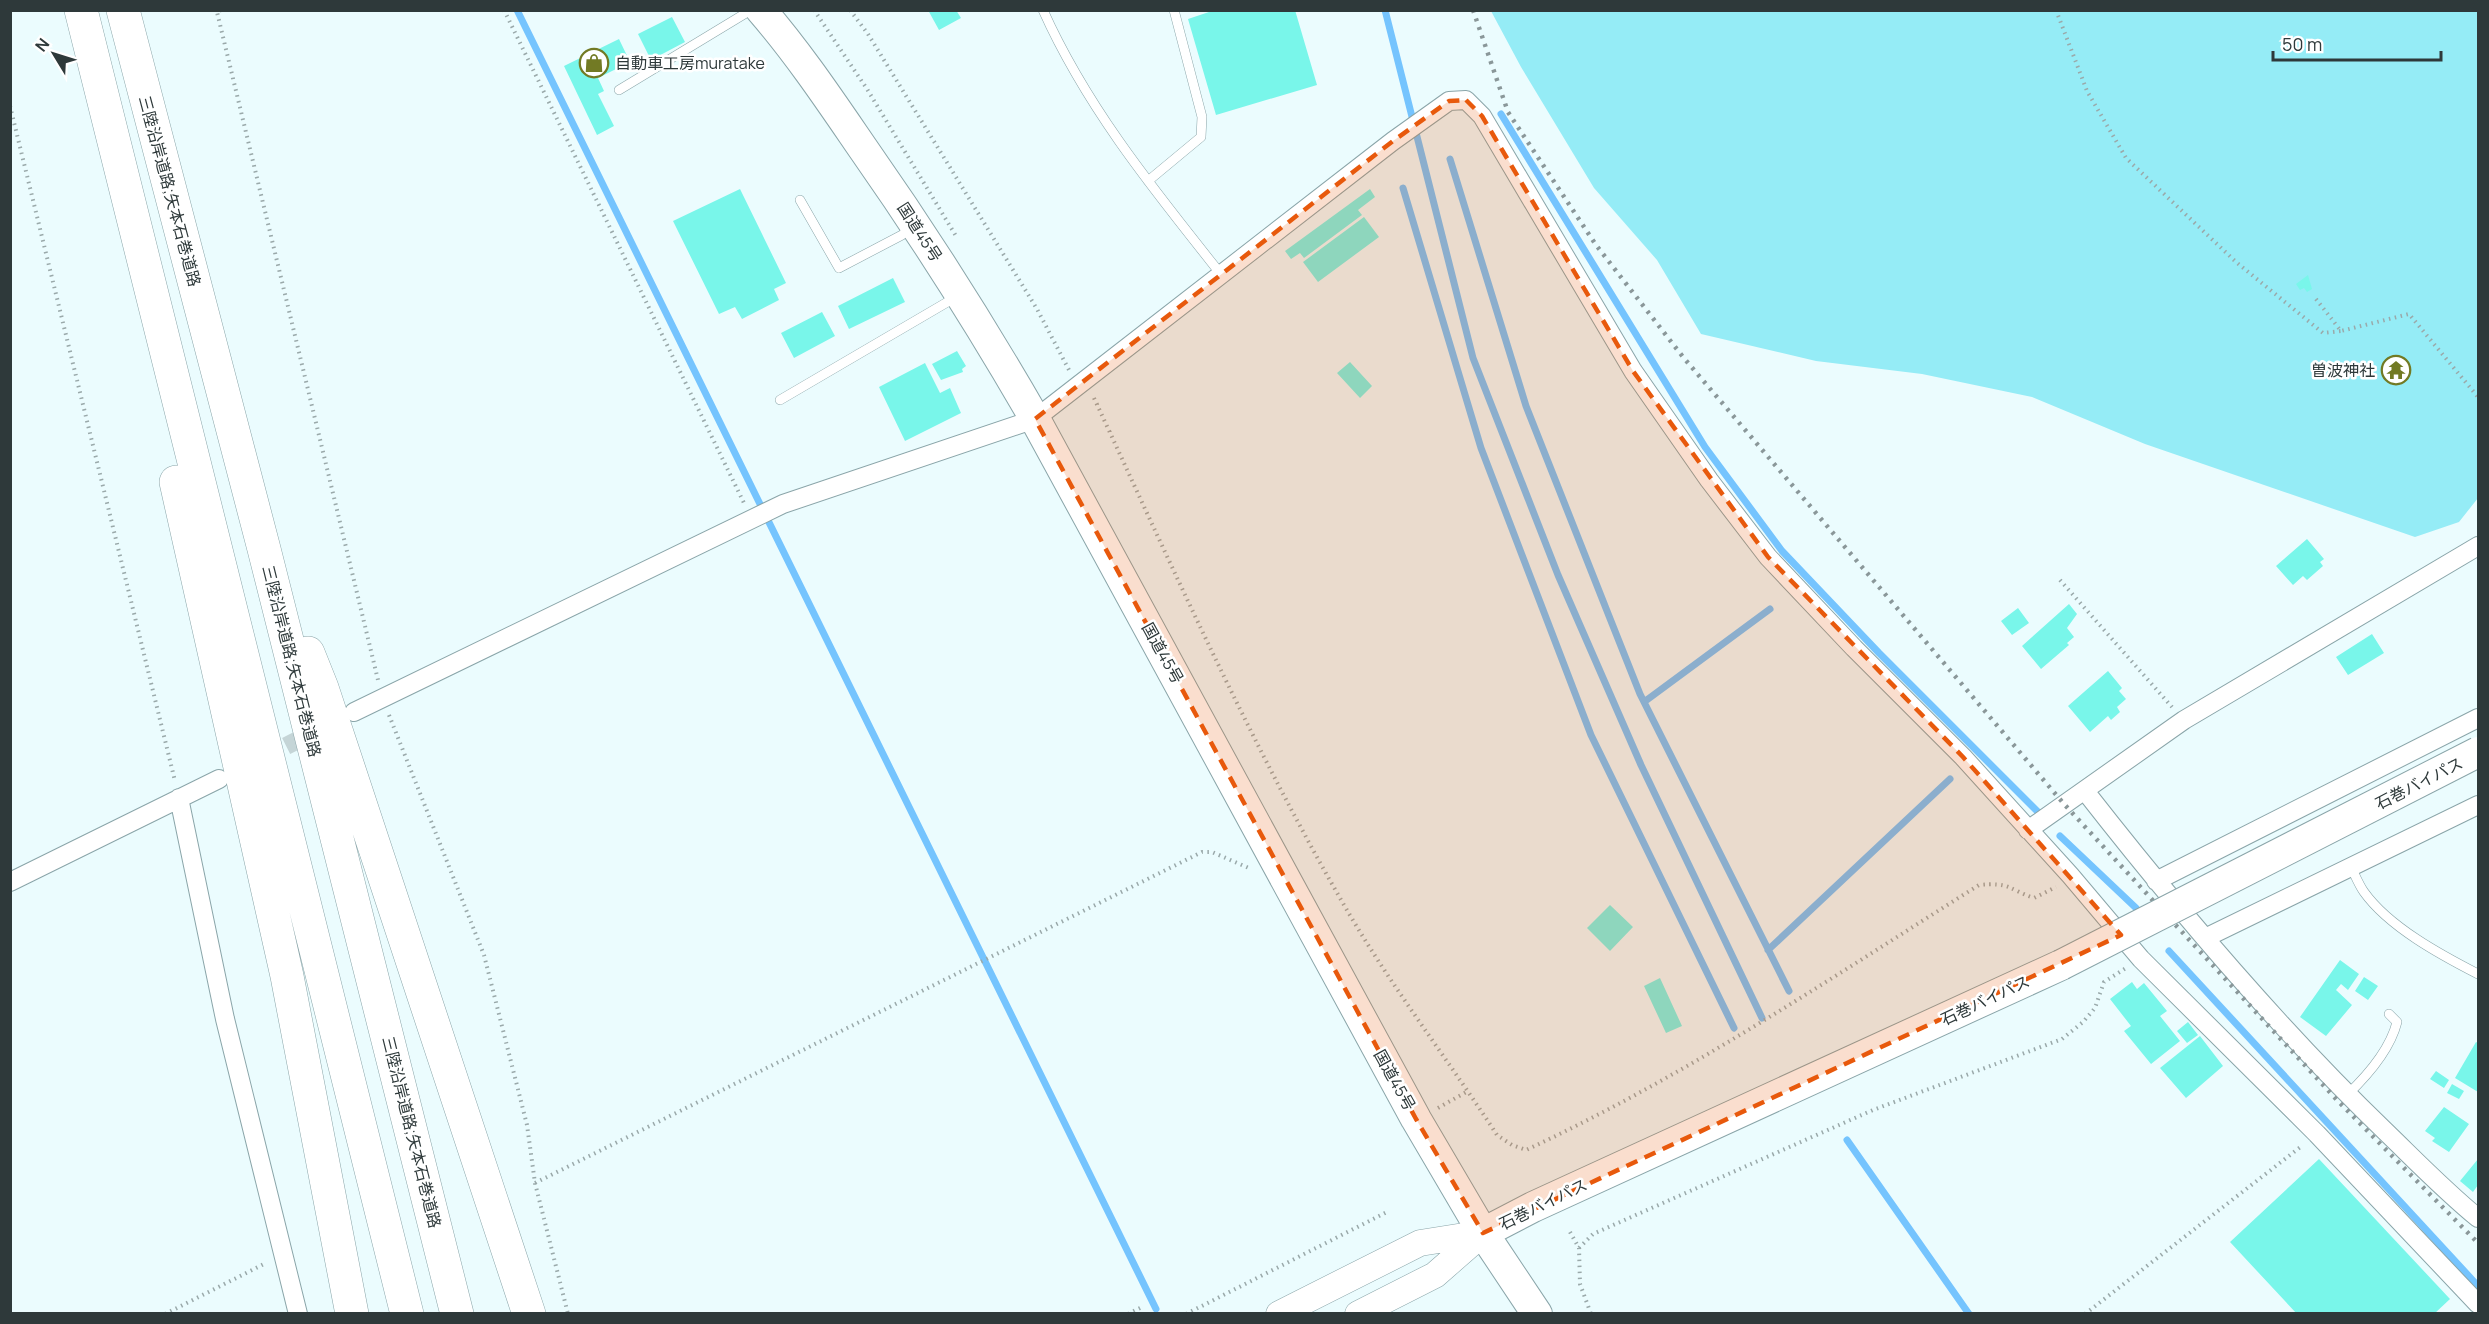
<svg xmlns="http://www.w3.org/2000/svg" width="2489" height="1324" viewBox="0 0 2489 1324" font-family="Manrope,'Noto Sans JP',sans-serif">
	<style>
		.green { fill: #95ecf6 }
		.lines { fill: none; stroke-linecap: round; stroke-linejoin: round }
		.stream { stroke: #75c4fe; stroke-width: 7 }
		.building { fill: #79f6ea }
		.minor-tunnel { stroke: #c5d5d7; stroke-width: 18; stroke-dasharray: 18 9; stroke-linecap: butt }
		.service-casing { stroke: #8aa5a9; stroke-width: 10 }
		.minor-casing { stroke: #8aa5a9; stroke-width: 20 }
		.secondary-casing { stroke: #8aa5a9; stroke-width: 27 }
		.trunk-casing { stroke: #8aa5a9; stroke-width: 32 }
		.motorway-casing { stroke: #8aa5a9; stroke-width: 34 }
		.path { stroke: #9aa9aa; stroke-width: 4; stroke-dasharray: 1.5 4.5; stroke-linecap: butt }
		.service { stroke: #fff; stroke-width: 9 }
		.minor { stroke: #fff; stroke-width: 18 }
		.secondary { stroke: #fff; stroke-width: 26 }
		.trunk { stroke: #fff; stroke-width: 30 }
		.motorway { stroke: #fff; stroke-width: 33 }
		.rail { stroke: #8a9799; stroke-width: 4.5; stroke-dasharray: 3 6; stroke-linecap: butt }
		.trunk-bridge-casing { stroke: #8aa5a9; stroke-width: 32; stroke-linecap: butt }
		.trunk-bridge { stroke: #fff; stroke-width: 30 }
		.marked { fill: #e8590c; fill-opacity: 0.2; stroke: #e8590c; stroke-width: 4.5; stroke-dasharray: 12 8; stroke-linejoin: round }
		.labels { text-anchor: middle; stroke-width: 5; stroke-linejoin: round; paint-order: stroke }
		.poi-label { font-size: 16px; fill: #2e393a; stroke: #fff; text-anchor: start }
		.street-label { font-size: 16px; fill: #2e393a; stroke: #fff }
	</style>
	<rect width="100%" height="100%" fill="#ebfcfe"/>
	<!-- green -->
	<path class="green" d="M1491 11H2478V498L2459 522 2415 537 2145 444 2032 397 1922 374 1816 361 1701 334 1657 260 1594 188 1521 67Z"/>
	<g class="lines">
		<!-- stream -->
		<path class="stream" d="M517 10 1156 1309
			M1385 10 1473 358 1558 575 1641 765 1762 1018
			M1501 114 1705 447 1782 551 1879 653 2038 812
			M1450 159 1526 406 1609 616 1640 694 1789 991
			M1403 188 1481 448 1591 735 1734 1028
			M1644 702 1770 609
			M2060 836 2136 908
			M1768 950 1950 779
			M2169 951 2478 1286
			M1847 1140 1969 1314"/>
	</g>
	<!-- building -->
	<path class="building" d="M928 10H956L961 18 939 30Z
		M1215 10H1295L1317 85 1216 115 1188 19Z
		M672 17 685 42 651 60 638 34Z
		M619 39 630 62 598 78 604 91 598 94 614 126 597 135 564 66Z
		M740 189 786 283 774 289 779 300 742 319 735 307 719 314 673 221Z
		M1370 189 1375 197 1358 210 1362 215 1304 258 1300 253 1291 259 1285 251Z
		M1364 217 1379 237 1318 282 1303 262Z
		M2308 275 2312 289 2307 292 2304 288 2300 290 2296 284Z
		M893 278 905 302 849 329 838 306Z
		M822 312 835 336 794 358 781 333Z
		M957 351 966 366 962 369 963 372 941 380 932 364Z
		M1350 362 1372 386 1360 398 1337 373Z
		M925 363 940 393 950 388 961 413 905 441 879 387Z
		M2307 539 2324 559 2320 562 2323 566 2307 580 2303 576 2293 585 2276 566Z
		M2069 604 2077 614 2067 628 2074 637 2067 643 2069 645 2041 669 2022 646Z
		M2018 608 2029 623 2012 635 2001 621Z
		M2372 634 2384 653 2348 675 2336 657Z
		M2108 671 2122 688 2119 691 2126 699 2117 707 2120 712 2111 720 2108 716 2090 732 2068 706Z
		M1610 905 1633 927 1610 951 1587 928Z
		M2340 960 2359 974 2348 990 2341 984 2336 990 2352 1005 2326 1036 2300 1017Z
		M2364 977 2378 986 2368 1000 2355 991Z
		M1660 978 1682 1026 1666 1033 1644 986Z
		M2132 982 2137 989 2144 983 2167 1011 2160 1016 2180 1041 2151 1064 2124 1031 2131 1026 2110 999Z
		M2188 1022 2198 1035 2187 1043 2177 1031Z
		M2200 1036 2223 1066 2186 1098 2160 1068Z
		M2476 1042 2478 1043V1092L2455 1078Z
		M2436 1071 2449 1080 2444 1088 2430 1079Z
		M2452 1084 2464 1091 2459 1099 2447 1093Z
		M2444 1107 2469 1124 2449 1152 2432 1141 2435 1138 2425 1131Z
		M2319 1159 2450 1299 2434 1314H2297L2230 1242Z
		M2478 1159V1185L2473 1192 2460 1181Z"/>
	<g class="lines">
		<!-- minor-tunnel -->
		<path class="minor-tunnel" d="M262 758 318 730"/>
		<!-- service casing -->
		<g class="service-casing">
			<path id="service" d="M1043 10C1087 108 1154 190 1220 273
				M619 90 751 10
				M1148 181 1201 137 1202 117 1174 10
				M800 200 839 268 902 235 911 227
				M780 400 956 297
				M2351 867C2355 875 2359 885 2364 892 2389 927 2441 955 2478 974
				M2347 1095C2368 1075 2390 1050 2397 1022L2389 1014"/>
		</g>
		<!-- minor casing -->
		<g class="minor-casing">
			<path id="minor" d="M354 712 783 504 1035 419 1393 141 1449 101 1466 100 1482 116 1633 371 1709 480 1768 557 1854 648 1963 757 2070 875 2141 959 2317 1134 2478 1304
				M2085 791C2178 910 2276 1026 2385 1131 2416 1161 2446 1192 2478 1218
				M179 798 225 1019 298 1314
				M2028 830 2184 720 2478 546
				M2156 881 2478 718
				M10 882 219 779
				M2205 938 2478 805"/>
		</g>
		<!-- secondary casing -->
		<g class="secondary-casing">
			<path id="secondary" d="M1279 1314 1420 1243 1483 1233
				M1358 1314 1435 1275 1483 1233"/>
		</g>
		<!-- trunk casing -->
		<g class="trunk-casing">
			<path id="trunk" d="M761 10C799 54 831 102 864 150 925 237 982 327 1035 419L1416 1119 1483 1233 1537 1314
				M1483 1233 1533 1207 2061 965"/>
		</g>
		<!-- motorway casing -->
		<g class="motorway-casing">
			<path id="motorway" d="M81 10 407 1314
				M123 10 264 549 457 1314
				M176 482 287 976 352 1314
				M308 653 322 688 529 1314"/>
		</g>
		<!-- path -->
		<path class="path" d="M221 10 217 12 378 680
			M504 10 744 503
			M814 10 867 89 956 236
			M850 10 868 34 1037 309 1069 370
			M2056 10 2087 91 2126 158 2236 262 2323 333 2341 331
			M10 106 175 781
			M2316 299 2341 331 2409 314 2478 397
			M1094 398C1173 569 1250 742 1344 905 1390 985 1447 1058 1497 1135L1512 1145 1526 1150C1686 1076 1831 978 1979 885 2010 882 2008 889 2034 898L2056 887
			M2060 580 2172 707
			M389 715 484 955 527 1125 535 1183 568 1314
			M1438 1108 1468 1091
			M535 1183 1202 852H1212L1251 869
			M1570 1232 1579 1248 1580 1284 1591 1314
			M1579 1248 1593 1234 1873 1110 2062 1039 2083 1022 2095 1008 2104 982 2126 968
			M165 1314 266 1263
			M1128 1314 1142 1307
			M1186 1314 1387 1212
			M2085 1314 2303 1145"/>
		<!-- service -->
		<use href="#service" class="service"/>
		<!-- minor -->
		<use href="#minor" class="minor"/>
		<!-- secondary -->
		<use href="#secondary" class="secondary"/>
		<!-- trunk -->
		<use href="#trunk" class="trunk"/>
		<!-- motorway -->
		<use href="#motorway" class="motorway"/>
		<!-- rail -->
		<path class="rail" d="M1473 10 1508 112 1596 245 1683 357 2064 804 2337 1100 2478 1243"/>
		<!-- trunk-bridge casing -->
		<g class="trunk-bridge-casing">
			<path id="trunk-bridge" d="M2061 965 2478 752"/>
		</g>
		<!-- trunk-bridge -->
		<use href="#trunk-bridge" class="trunk-bridge"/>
	</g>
	<!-- marked area -->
	<path class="marked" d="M1466 100 1482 116 1633 371 1768 557 1963 757 2121 935 1483 1233 1416 1119 1035 419 1393 141 1449 101Z"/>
	<!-- icons -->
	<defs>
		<g id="shop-ring" transform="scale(1.5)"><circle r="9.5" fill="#fff" stroke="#727a24" stroke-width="1.5"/><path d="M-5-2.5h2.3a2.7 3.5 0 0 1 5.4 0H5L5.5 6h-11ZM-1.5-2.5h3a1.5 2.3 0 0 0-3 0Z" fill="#727a24"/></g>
		<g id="temple-ring" transform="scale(1.5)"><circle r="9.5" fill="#fff" stroke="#727a24" stroke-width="1.5"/><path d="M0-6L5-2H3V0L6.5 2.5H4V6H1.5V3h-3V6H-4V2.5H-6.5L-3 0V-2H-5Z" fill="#727a24"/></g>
	</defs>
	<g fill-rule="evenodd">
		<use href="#shop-ring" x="594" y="63"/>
		<use href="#temple-ring" x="2396" y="370"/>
	</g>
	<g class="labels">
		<!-- poi labels -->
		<g class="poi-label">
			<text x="615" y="69">自動車工房muratake</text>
			<text x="2375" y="376" text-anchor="end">曽波神社</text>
		</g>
		<!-- street labels -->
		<g class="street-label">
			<text transform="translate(170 191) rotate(75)" y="6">三陸沿岸道路;矢本石巻道路</text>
			<text transform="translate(920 232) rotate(57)" y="6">国道45号</text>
			<text transform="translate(1163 653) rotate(61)" y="6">国道45号</text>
			<text transform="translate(292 661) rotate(76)" y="6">三陸沿岸道路;矢本石巻道路</text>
			<text transform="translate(2419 783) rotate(-27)" y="6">石巻バイパス</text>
			<text transform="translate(1985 1000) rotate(-25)" y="6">石巻バイパス</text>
			<text transform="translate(1395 1080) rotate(61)" y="6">国道45号</text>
			<text transform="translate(412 1132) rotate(76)" y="6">三陸沿岸道路;矢本石巻道路</text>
			<text transform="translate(1543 1204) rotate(-26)" y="6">石巻バイパス</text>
		</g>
	</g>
	<!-- border -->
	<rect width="2489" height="1324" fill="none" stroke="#2e393a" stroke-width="24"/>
	<!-- north arrow -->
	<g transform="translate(54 54) rotate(308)" stroke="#ffffff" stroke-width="4.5" paint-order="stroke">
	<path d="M0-4.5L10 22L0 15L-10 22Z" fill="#2e393a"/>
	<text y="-9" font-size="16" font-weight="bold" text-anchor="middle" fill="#2e393a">N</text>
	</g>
	<!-- scale -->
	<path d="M2273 51v9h168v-9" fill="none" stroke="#2e393a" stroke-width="3"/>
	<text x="2282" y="51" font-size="18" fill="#2e393a" stroke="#ffffff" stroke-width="4.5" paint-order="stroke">50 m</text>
</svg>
